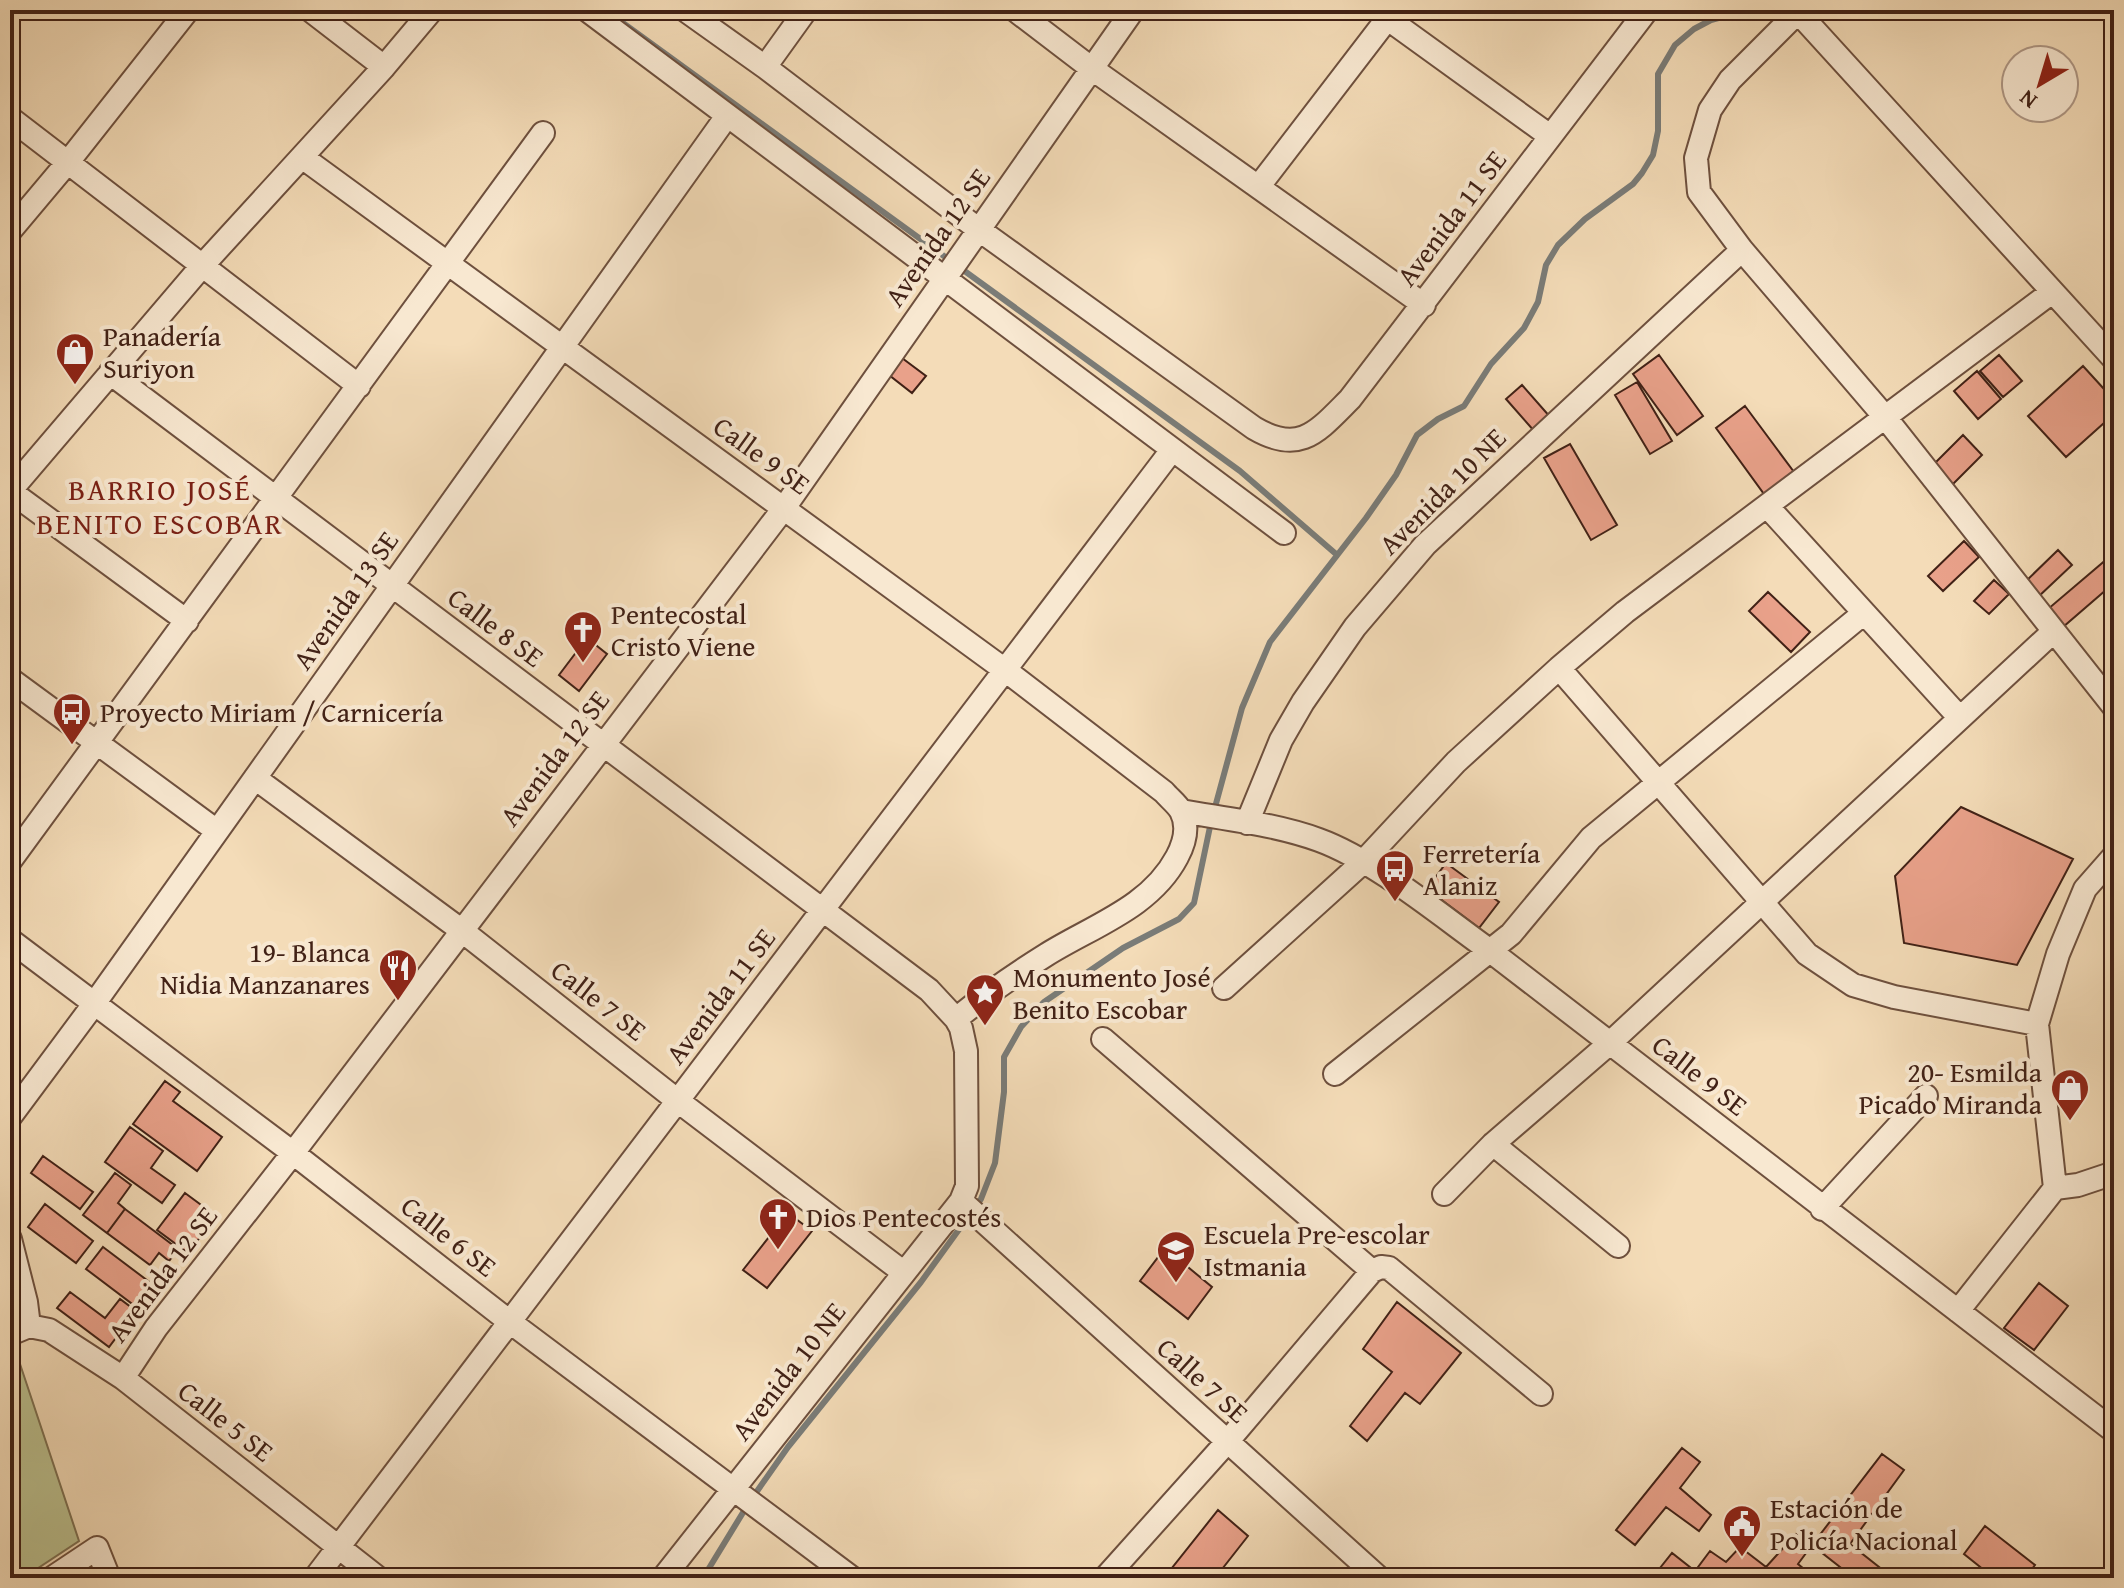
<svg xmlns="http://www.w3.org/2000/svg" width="2124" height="1588" viewBox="0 0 2124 1588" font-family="'Gentium Book Plus',serif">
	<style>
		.green { fill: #bbc08f; stroke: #7e7052; stroke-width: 2 }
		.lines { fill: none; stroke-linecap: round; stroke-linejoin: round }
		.stream { stroke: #7a7c78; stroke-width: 6 }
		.building { fill: #e9a18a; stroke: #412116; stroke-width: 2 }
		.street-casing { stroke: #6e503e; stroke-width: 26 }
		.street { stroke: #f8e8d1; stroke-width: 22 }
		.labels { text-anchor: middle; stroke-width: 8; stroke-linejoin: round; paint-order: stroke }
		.street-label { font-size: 28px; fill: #412116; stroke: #f8e8d1 }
		.poi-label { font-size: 28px; fill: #412116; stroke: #f8e8d1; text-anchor: start }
		.neighbourhood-label { font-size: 30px; letter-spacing: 2px; fill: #7a1f14; stroke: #f8e8d1 }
	</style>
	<rect width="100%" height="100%" fill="#f4dcb8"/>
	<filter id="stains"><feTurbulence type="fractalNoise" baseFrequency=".0025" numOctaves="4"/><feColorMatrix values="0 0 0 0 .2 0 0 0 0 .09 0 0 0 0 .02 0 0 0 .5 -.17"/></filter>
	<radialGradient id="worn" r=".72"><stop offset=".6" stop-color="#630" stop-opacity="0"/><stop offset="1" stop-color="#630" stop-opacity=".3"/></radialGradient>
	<!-- green -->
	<path class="green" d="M15 1349 79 1541 23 1578H10V1351Z"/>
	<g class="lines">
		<!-- stream -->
		<path class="stream" d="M605 10 1240 471 1336 554
			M1214 811 1242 708 1270 642 1366 518 1396 475 1417 435 1438 419 1464 406 1491 364 1524 328 1538 302 1546 265 1558 245 1585 219 1633 184 1642 173 1653 155 1658 131V74L1675 45 1694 29 1711 20 1748 10
			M753 1497 788 1447 921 1282 981 1199 995 1163 1004 1092V1057L1021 1027 1044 1002 1123 948 1179 919 1194 903 1211 822
			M703 1578 747 1506"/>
	</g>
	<!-- building -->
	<path class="building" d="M1659 355 1703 416 1677 435 1633 374Z
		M1999 355 2022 381 2003 397 1980 371Z
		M902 358 926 376 912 393 889 375Z
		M2083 366 2114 400V414L2066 457 2028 416Z
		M1977 371 2001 399 1978 419 1954 391Z
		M1637 382 1672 441 1650 454 1615 395Z
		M1522 385 1551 418 1535 432 1506 399Z
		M1745 406 1794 472 1764 494 1716 428Z
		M1963 435 1982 455 1948 489 1929 469Z
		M1570 444 1617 525 1591 540 1544 458Z
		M1964 541 1979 557 1943 591 1928 576Z
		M2058 550 2072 565 2038 597 2024 583Z
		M2114 553V583L2063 627 2048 609Z
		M1994 580 2009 594 1989 614 1974 601Z
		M1768 592 1810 632 1791 652 1749 611Z
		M587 638 607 654 579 691 559 675Z
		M1961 807 2073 859 2017 965 1904 943 1895 876Z
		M1446 863 1499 902 1479 928 1427 889Z
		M165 1081 180 1092 173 1101 222 1137 197 1171 133 1124Z
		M130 1127 163 1151 151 1168 175 1185 162 1203 105 1162Z
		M43 1156 93 1192 80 1209 31 1173Z
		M115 1173 131 1185 118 1203 125 1209 107 1233 83 1215Z
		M185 1193 216 1216 188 1253 157 1230Z
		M45 1204 93 1241 76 1263 28 1227Z
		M125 1209 178 1249 169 1261 159 1253 150 1265 107 1233Z
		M788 1213 812 1231 767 1288 743 1270Z
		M103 1247 152 1284 135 1306 86 1269Z
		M1165 1248 1212 1287 1188 1319 1140 1281Z
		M2039 1283 2068 1306 2034 1350 2004 1328Z
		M70 1292 105 1318 120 1299 136 1311 109 1347 57 1308Z
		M1397 1302 1461 1353 1420 1404 1405 1393 1367 1441 1350 1426 1392 1372 1363 1349Z
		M1682 1448 1700 1462 1680 1488 1711 1515 1699 1531 1666 1507 1635 1545 1616 1530Z
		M1882 1454 1904 1470 1850 1544 1893 1578H1854L1812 1545Z
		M1218 1510 1248 1536 1215 1578H1164Z
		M1985 1526 2035 1565 2025 1578H1994L1964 1554Z
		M1796 1534 1812 1545 1798 1564 1815 1578H1779L1766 1567Z
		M1740 1547 1766 1567 1758 1578H1662L1656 1573 1672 1553 1695 1571 1710 1551 1726 1562Z"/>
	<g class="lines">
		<!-- street casing -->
		<g class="street-casing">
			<path id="street" d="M310 10 384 67
				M587 10 1284 533
				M685 10 765 67 978 229 1254 428C1300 455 1317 432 1350 399L1647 10
				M1015 10 1091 68 1424 305
				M1796 10 2114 359
				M1377 11 1550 136
				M1798 12 1730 80 1710 110 1696 158 1699 192 1742 250 1885 417 2114 707
				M765 67 806 10
				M10 118 359 386
				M302 157 1005 670 1164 792C1169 798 1177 804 1181 811 1189 826 1185 842 1177 857 1150 908 1092 926 1046 955 1014 975 985 995 956 1019
				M1259 186 1394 10
				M10 231 68 162 188 10
				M110 373 929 990 956 1019 961 1028 966 1051 967 1186 961 1201 663 1578
				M1767 506 1959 717
				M187 621 10 491 202 266 384 67 432 10
				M1559 668 1807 954 1853 985 1894 997 2037 1024
				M10 679 217 831
				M255 778 461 930 678 1101 903 1272
				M1181 811C1226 819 1275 824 1319 840 1374 860 1440 915 1489 950L2114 1431
				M1247 823 1281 740 1303 702 1355 627 1425 545 1742 250
				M10 861 543 133
				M10 940 293 1153 510 1322 852 1578
				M1224 988 1362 863 1456 762 1559 668 1625 612 2052 292
				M1103 1039 1372 1271
				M1335 1074 1511 934 1591 838 1864 613
				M10 1117 94 1004 727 116
				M1493 1144 1618 1246
				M2055 1188 2037 1024 2058 954 2085 889 2114 856
				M1444 1194 1493 1144 1610 1043 2054 631
				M961 1201 1379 1578
				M1822 1209 1926 1096
				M10 1239 26 1302 29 1326
				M1958 1311 2055 1188 2078 1185 2114 1173
				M29 1326 49 1330 123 1378 378 1578
				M10 1334 29 1326
				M123 1378 156 1328 293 1153 784 508 1133 10
				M52 1578 97 1548 109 1578
				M315 1578 1172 450
				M1105 1578 1227 1442 1372 1271 1381 1267 1389 1268 1541 1394"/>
		</g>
		<!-- street -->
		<use href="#street" class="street"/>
	</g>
	<!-- icons -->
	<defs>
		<g id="shop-pin" transform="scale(2)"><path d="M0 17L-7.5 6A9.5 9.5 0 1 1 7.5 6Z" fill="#8f2418" stroke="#f8e8d1"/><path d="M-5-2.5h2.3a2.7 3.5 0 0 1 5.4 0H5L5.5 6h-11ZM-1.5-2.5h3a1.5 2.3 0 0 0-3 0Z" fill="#fff"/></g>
		<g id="church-pin" transform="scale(2)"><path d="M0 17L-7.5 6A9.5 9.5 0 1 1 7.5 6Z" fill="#8f2418" stroke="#f8e8d1"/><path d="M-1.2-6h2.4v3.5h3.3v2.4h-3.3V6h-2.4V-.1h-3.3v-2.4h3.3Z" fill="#fff"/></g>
		<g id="bus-pin" transform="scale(2)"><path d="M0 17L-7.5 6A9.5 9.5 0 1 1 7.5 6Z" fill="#8f2418" stroke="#f8e8d1"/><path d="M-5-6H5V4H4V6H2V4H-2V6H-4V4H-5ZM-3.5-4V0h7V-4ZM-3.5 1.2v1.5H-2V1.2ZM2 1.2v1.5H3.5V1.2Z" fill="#fff"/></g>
		<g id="restaurant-pin" transform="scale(2)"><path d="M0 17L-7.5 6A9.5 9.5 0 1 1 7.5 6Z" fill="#8f2418" stroke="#f8e8d1"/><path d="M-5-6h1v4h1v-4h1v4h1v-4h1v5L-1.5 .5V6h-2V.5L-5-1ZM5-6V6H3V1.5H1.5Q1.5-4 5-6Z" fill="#fff"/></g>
		<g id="sight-pin" transform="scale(2)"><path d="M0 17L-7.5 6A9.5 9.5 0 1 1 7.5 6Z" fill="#8f2418" stroke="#f8e8d1"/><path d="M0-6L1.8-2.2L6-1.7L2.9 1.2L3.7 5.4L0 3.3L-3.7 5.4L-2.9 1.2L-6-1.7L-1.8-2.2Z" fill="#fff"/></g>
		<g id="school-pin" transform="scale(2)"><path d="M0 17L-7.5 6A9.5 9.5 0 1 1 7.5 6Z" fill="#8f2418" stroke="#f8e8d1"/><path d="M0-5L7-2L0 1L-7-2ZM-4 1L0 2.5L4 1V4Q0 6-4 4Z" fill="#fff"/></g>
		<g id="civic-pin" transform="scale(2)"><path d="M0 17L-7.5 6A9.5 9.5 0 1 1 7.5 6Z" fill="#8f2418" stroke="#f8e8d1"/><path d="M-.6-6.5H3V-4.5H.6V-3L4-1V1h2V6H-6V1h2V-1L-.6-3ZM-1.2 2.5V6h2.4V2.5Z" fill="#fff"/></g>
	</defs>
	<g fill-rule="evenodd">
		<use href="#shop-pin" x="75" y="352"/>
		<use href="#church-pin" x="583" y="630"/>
		<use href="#bus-pin" x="72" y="712"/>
		<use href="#bus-pin" x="1395" y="869"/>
		<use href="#restaurant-pin" x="398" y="968"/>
		<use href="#sight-pin" x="985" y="993"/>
		<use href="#shop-pin" x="2070" y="1088"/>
		<use href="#church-pin" x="778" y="1217"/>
		<use href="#school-pin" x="1176" y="1250"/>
		<use href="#civic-pin" x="1742" y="1524"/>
	</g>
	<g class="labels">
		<!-- street labels -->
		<g class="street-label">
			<text transform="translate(1451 218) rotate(-53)" y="10">Avenida 11 SE</text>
			<text transform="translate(937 237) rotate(-55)" y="10">Avenida 12 SE</text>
			<text transform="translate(762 455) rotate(36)" y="10">Calle 9 SE</text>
			<text transform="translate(1442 491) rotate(-45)" y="10">Avenida 10 NE</text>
			<text transform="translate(345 600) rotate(-55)" y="10">Avenida 13 SE</text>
			<text transform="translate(496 627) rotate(37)" y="10">Calle 8 SE</text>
			<text transform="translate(554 758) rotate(-53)" y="10">Avenida 12 SE</text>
			<text transform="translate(720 996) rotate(-53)" y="10">Avenida 11 SE</text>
			<text transform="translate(599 1000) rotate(38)" y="10">Calle 7 SE</text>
			<text transform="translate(1700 1075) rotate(38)" y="10">Calle 9 SE</text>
			<text transform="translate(449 1236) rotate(38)" y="10">Calle 6 SE</text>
			<text transform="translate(162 1274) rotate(-53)" y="10">Avenida 12 SE</text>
			<text transform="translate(788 1371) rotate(-52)" y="10">Avenida 10 NE</text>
			<text transform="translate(1203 1380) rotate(42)" y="10">Calle 7 SE</text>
			<text transform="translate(226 1421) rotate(38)" y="10">Calle 5 SE</text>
		</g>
		<!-- poi labels -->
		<g class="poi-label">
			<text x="103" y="346">Panadería<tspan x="103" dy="32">Suriyon</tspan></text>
			<text x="611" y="624">Pentecostal<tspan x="611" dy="32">Cristo Viene</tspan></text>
			<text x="100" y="722">Proyecto Miriam / Carnicería</text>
			<text x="1423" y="863">Ferretería<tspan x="1423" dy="32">Alaniz</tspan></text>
			<text x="370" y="962" text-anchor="end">19- Blanca<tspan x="370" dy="32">Nidia Manzanares</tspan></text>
			<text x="1013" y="987">Monumento José<tspan x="1013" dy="32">Benito Escobar</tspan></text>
			<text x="2042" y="1082" text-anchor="end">20- Esmilda<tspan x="2042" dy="32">Picado Miranda</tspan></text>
			<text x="806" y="1227">Dios Pentecostés</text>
			<text x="1204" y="1244">Escuela Pre-escolar<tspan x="1204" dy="32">Istmania</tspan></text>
			<text x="1770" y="1518">Estación de<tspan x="1770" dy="32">Policía Nacional</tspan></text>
		</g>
		<!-- neighbourhood labels -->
		<g class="neighbourhood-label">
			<text x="160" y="500">BARRIO JOSÉ<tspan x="160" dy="34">BENITO ESCOBAR</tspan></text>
		</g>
	</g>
	<!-- margin -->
	<rect width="2124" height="1588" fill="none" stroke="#f4dcb8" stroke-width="40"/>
	<rect x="12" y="12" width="2100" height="1564" fill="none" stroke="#412116" stroke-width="4"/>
	<rect x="20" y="20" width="2084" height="1548" fill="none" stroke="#412116" stroke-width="2"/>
	<!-- north arrow -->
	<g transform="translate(2040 84) rotate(218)"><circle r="38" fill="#f8e8d1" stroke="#af9886" stroke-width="2"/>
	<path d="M0-6L14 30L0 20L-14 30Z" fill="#8f2418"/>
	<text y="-12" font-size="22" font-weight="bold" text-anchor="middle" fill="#412116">N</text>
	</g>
	<rect width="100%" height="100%" filter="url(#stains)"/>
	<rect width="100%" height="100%" fill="url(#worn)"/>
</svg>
